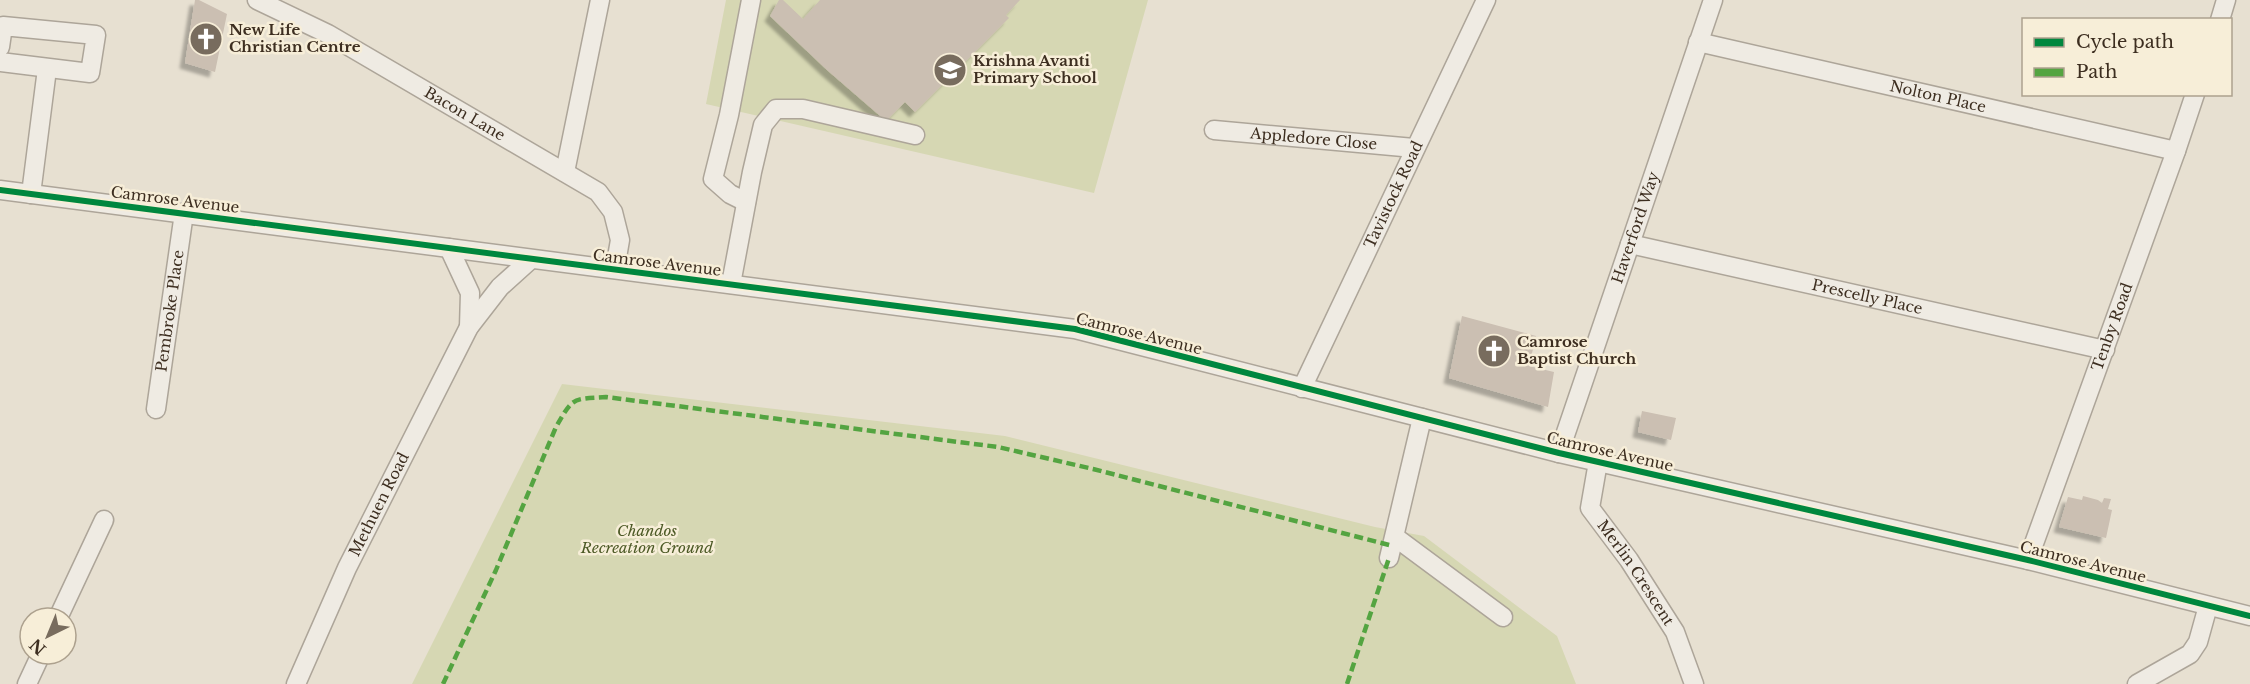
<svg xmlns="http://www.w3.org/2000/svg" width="2250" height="684" viewBox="0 0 2250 684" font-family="'Libre Baskerville',serif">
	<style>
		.green { fill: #d6d7b3 }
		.building { fill: #cbbfb2; filter: url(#shadow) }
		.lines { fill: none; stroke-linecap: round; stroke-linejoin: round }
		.minor-casing { stroke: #ada599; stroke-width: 21 }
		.minor { stroke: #efebe3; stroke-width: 18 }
		.quiet { stroke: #54a441; stroke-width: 4.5; stroke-dasharray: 9 4.5; stroke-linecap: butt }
		.cycleway-casing { stroke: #f7eed8; stroke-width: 10 }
		.cycleway { stroke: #00873e; stroke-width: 6 }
		.labels { text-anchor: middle; stroke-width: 5; stroke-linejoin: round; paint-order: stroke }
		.poi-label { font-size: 15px; font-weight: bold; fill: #3d2e20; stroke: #f7eed8; text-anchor: start }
		.street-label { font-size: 15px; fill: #3d2e20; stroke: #f7eed8 }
		.park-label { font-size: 15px; font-style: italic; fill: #4d5a26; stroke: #f7eed8 }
	</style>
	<defs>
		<filter id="shadow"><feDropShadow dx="-5.5" dy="5.5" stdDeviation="1.5" flood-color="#0004"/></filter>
	</defs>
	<rect width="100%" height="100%" fill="#e7e0d1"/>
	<!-- green -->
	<path class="green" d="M726 0H1148L1094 193 706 104Z
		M562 384 1005 436 1375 527 1424 536 1557 636 1576 684H412Z"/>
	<!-- building -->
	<path class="building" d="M195 0H199L227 14 215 72 185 63Z
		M779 0H783L803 19 820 0H1020L1006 15 1009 18 915 112 905 102 886 121 827 70 770 16Z
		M1462 316 1536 336 1529 366 1554 372 1548 407 1449 378Z
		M1642 411 1676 418 1671 440 1638 432Z
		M2083 496 2098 500 2102 503 2104 498 2111 499 2108 509 2112 510 2106 538 2059 527 2068 497 2082 500Z"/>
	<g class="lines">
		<!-- minor casing -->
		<g class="minor-casing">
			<g id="minor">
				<path id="s1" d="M257 0 328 34 598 192 613 212 620 240 615 269"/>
				<path d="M2220 20 2226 0"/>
				<path id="s2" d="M1698 42 2176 151"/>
				<path d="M0 47 3 26 96 35 90 73 0 62"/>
				<path id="s3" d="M1214 130 1414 148"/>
				<path d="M565 172 600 0"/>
				<path d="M0 190 1075 329 1559 453 2028 560 2250 616"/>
				<path d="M31 194 47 69"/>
				<path d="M746 202 730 194 713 179 729 115 751 0"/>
				<path id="s4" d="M1630 244 2105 350"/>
				<path d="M449 248 470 293 469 327"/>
				<path d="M731 284 752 172 763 125 776 109H803L915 135"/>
				<path id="s5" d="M1302 388 1486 0"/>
				<path id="s6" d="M156 409 184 213"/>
				<path id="s7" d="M1559 453 1713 0"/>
				<path id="s8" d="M1598 462 1590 508 1629 560 1675 632 1694 684"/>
				<path d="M1395 537 1503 617"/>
				<path d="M1389 558 1422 418"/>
				<path id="s9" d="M2028 560 2176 151 2195 94"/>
				<path d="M58 618 104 520"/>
				<path d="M27 684 41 654"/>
				<path id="s10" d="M296 684 347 568 469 327 500 287 530 260"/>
				<path d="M2137 684 2190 654 2198 642 2208 606"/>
			</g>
		</g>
		<!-- minor -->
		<use href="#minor" class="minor"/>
		<!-- quiet -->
		<path class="quiet" d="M443 684 496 570 556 427C573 397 572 399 606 397L998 447 1093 469 1393 546
			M1347 684 1389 558"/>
		<!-- cycleway casing -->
		<g class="cycleway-casing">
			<path id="cycleway" d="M0 190 1075 329 1559 453 2028 560 2250 616"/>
		</g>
		<!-- cycleway -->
		<use href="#cycleway" class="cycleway"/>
	</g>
	<!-- icons -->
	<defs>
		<g id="church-disc" transform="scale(1.725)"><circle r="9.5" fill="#786c5e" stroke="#f7eed8"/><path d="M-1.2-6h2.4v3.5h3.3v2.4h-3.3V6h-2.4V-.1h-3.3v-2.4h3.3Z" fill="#fff"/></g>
		<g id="school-disc" transform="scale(1.725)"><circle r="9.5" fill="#786c5e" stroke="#f7eed8"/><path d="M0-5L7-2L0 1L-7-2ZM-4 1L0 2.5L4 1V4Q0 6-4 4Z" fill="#fff"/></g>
	</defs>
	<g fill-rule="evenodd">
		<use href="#church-disc" x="206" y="39"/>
		<use href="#school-disc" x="950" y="70"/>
		<use href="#church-disc" x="1494" y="351"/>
	</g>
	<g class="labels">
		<!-- poi labels -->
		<g class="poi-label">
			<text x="229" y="35">New Life<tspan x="229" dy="17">Christian Centre</tspan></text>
			<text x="973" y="66">Krishna Avanti<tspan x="973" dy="17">Primary School</tspan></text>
			<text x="1517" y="347">Camrose<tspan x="1517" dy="17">Baptist Church</tspan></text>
		</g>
		<!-- street labels -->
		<g class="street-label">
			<text dy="5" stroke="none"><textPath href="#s2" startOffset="246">Nolton Place</textPath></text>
			<text dy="5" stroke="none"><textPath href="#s1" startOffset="237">Bacon Lane</textPath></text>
			<text dy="5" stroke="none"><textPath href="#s3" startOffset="100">Appledore Close</textPath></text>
			<text dy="5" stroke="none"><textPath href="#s5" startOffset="214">Tavistock Road</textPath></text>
			<text transform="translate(175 200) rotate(7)" y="5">Camrose Avenue</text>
			<text dy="5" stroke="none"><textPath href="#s7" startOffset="238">Haverford Way</textPath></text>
			<text transform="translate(657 263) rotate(7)" y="5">Camrose Avenue</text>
			<text dy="5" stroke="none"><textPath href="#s4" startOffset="243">Prescelly Place</textPath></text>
			<text dy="5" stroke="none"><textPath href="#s6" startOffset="99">Pembroke Place</textPath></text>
			<text dy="5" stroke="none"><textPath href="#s9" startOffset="248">Tenby Road</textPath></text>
			<text transform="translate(1139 334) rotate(14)" y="5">Camrose Avenue</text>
			<text transform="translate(1610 452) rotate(13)" y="5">Camrose Avenue</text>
			<text dy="5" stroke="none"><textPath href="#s10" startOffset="198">Methuen Road</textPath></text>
			<text transform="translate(2083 562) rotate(14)" y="5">Camrose Avenue</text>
			<text dy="5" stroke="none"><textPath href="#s8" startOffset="126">Merlin Crescent</textPath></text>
		</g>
		<!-- park labels -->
		<g class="park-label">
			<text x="647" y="536">Chandos<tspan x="647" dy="17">Recreation Ground</tspan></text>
		</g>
	</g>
	<!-- legend -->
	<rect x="2022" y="18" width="210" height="78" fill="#f7eed8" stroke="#ada18e" stroke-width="1.5"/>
	<rect x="2034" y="38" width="30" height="9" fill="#00873e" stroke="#ada18e" stroke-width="1.5"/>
	<text x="2076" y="48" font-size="18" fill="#3d2e20">Cycle path</text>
	<rect x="2034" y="68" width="30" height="9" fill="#54a441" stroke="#ada18e" stroke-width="1.5"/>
	<text x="2076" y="78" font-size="18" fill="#3d2e20">Path</text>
	<!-- north arrow -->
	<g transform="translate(48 636) rotate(223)"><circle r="28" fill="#f7eed8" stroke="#ada18e" stroke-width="1.5"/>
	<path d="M0-4.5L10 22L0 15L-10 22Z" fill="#786c5e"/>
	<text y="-9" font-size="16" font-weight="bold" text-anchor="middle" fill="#3d2e20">N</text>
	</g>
</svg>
